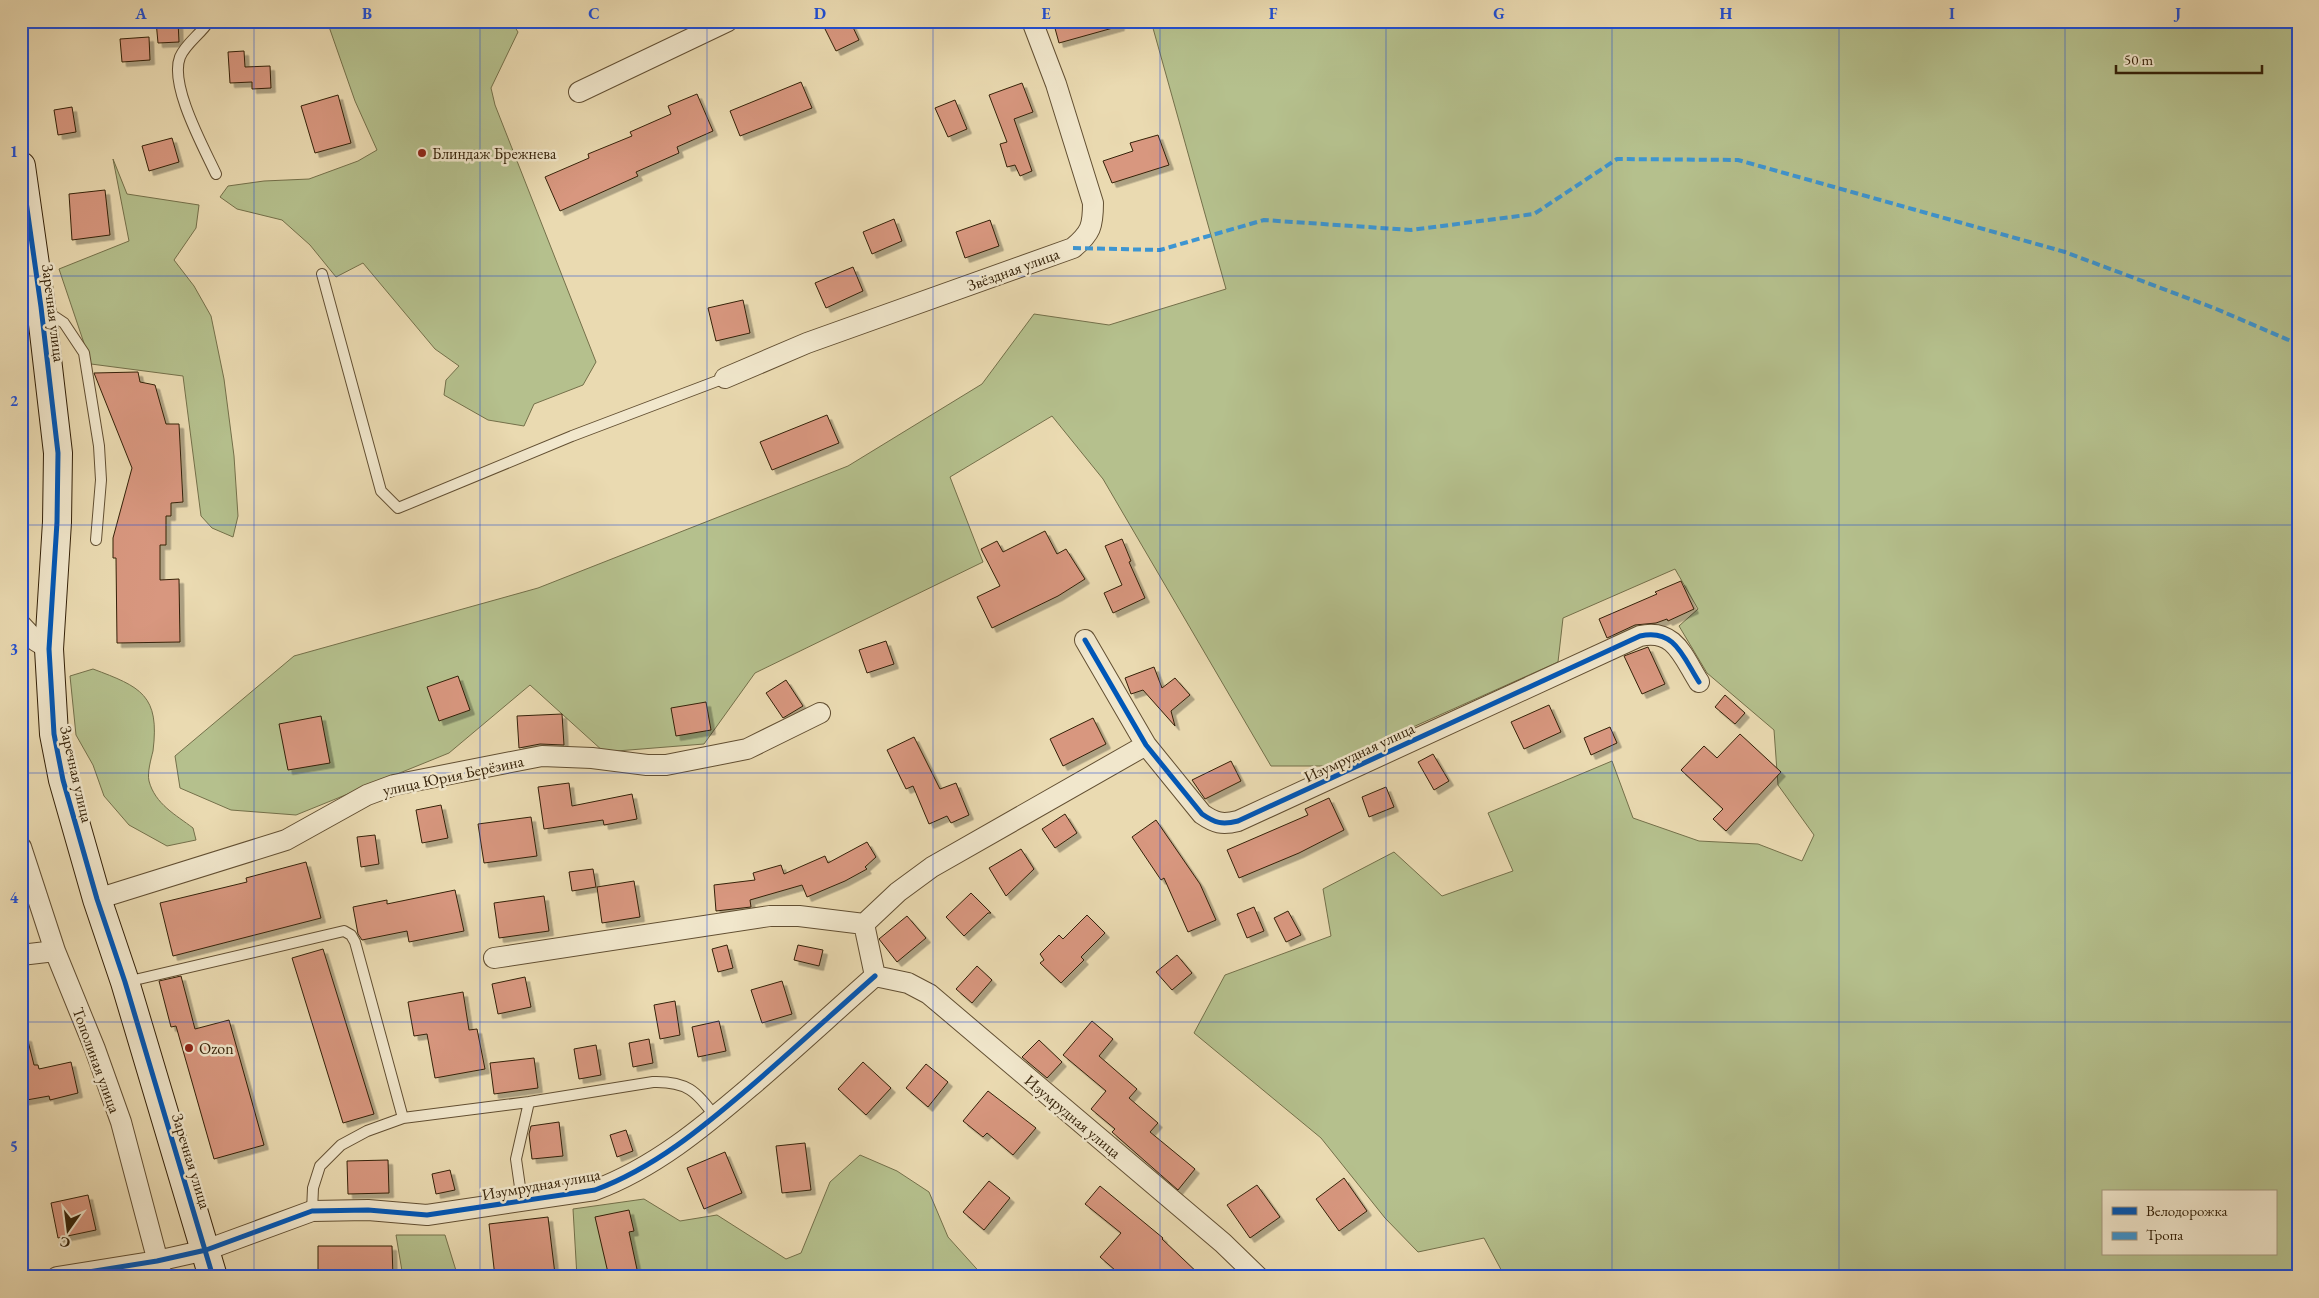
<svg xmlns="http://www.w3.org/2000/svg" width="2319" height="1298" viewBox="0 0 2319 1298" font-family="'EB Garamond',serif">
	<style>
		.green { fill: #b5c08d; stroke: #74704a; fill-rule: evenodd }
		.building { fill: #d8977f; stroke: #342108; filter: url(#shadow) }
		.lines { fill: none; stroke-linecap: round; stroke-linejoin: round }
		.lane-casing { stroke: #624f32; stroke-width: 12 }
		.street-casing { stroke: #624f32; stroke-width: 22 }
		.secondary-casing { stroke: #342108; stroke-width: 30 }
		.lane { stroke: #f1e7cc; stroke-width: 10 }
		.street { stroke: #f1e7cc; stroke-width: 20 }
		.secondary { stroke: #f1e7cc; stroke-width: 28 }
		.quiet { stroke: #3d95d1; stroke-width: 4; stroke-dasharray: 8 4; stroke-linecap: butt }
		.cycleway-casing { stroke: #f1e7cc; stroke-width: 8 }
		.cycleway { stroke: #0057b8; stroke-width: 5 }
		.grid { fill: none; stroke: #1d4ed8; stroke-width: 1; stroke-opacity: 0.55 }
		.poi-dot { fill: #8f2418; stroke: #f1e7cc; stroke-width: 2 }
		.labels { text-anchor: middle; stroke-width: 5; stroke-linejoin: round; paint-order: stroke }
		.poi-label { font-size: 16px; fill: #342108; stroke: #f1e7cc; text-anchor: start }
		.street-label { font-size: 16px; fill: #342108; stroke: #f1e7cc }
		.neatline { fill: none; stroke: #1d4ed8; stroke-width: 2 }
		.grid-label { font-size: 16px; text-anchor: middle; font-weight: bold; fill: #1d4ed8 }
	</style>
	<defs>
		<filter id="shadow"><feDropShadow dx="4.5" dy="4.5" stdDeviation="0" flood-color="#0004"/></filter>
	</defs>
	<rect width="100%" height="100%" fill="#eadab1"/>
	<filter id="stains"><feTurbulence type="fractalNoise" baseFrequency=".004" numOctaves="4"/><feColorMatrix values="0 0 0 0 .2 0 0 0 0 .09 0 0 0 0 .02 0 0 0 .5 -.17"/></filter>
	<radialGradient id="worn" r=".72"><stop offset=".6" stop-color="#630" stop-opacity="0"/><stop offset="1" stop-color="#630" stop-opacity=".3"/></radialGradient>
	<!-- green -->
	<path class="green" d="M327 21 380 25 396 21H511L518 32 491 88 495 105 596 362 583 385 534 404 524 426 488 420 444 395 446 380 459 366 435 349 363 263 336 277 310 245 282 220 237 209 220 197 228 186 264 181 309 179 358 161 377 150 355 101Z
		M1151 21H2298V1277H1505L1484 1238 1418 1252 1385 1218 1321 1138 1194 1033 1225 975 1331 936 1323 889 1394 852 1442 896 1513 871 1488 813 1612 761 1633 818 1699 841 1758 844 1802 861 1814 835 1778 785 1774 730 1707 673 1679 626 1698 609 1675 569 1563 618 1558 662 1326 766H1271L1103 479 1052 416 950 477 983 562 755 673 704 744 604 752 530 685 449 753 296 815 231 810 180 788 175 756 294 656 538 588 848 466 982 384 1034 314 1109 325 1226 289ZM2103 1192H2275V1254H2103Z
		M113 159 127 194 199 205 196 228 174 260 194 286 211 316 224 379 234 456 238 516 233 537 212 528 201 516 183 376 91 364 59 269 129 241Z
		M93 669C141 687 160 695 153 751 151 759 147 773 149 781 155 804 176 815 193 828L196 840 167 846 129 825 104 796 93 765 76 735 70 676Z
		M860 1155 897 1171 929 1192 948 1237 984 1277H577L573 1209 644 1199 680 1221 717 1215 786 1259 801 1253 830 1182Z
		M396 1235H445L458 1277H403Z"/>
	<!-- building -->
	<path class="building" d="M156 21H178L179 42 158 43Z
		M821 21H850L859 40 836 51Z
		M1053 21H1119L1120 26 1059 43Z
		M149 37 150 60 122 62 120 39Z
		M244 51 245 67 270 66 271 88 252 89V82L230 83 228 52Z
		M801 82 812 108 740 136 730 111Z
		M1022 83 1033 112 1014 119 1032 171 1020 176 1015 165 1007 167 1000 144 1007 142 989 95Z
		M697 94 713 131 677 147 679 153 636 172 638 176 560 211 545 177 589 158 588 154 632 136 630 132 671 114 668 106Z
		M338 95 351 143 315 153 301 106Z
		M955 100 967 129 948 137 935 108Z
		M72 107 76 132 58 135 54 110Z
		M1158 135 1169 165 1112 183 1103 161 1133 151 1130 143Z
		M172 138 179 162 149 171 142 146Z
		M105 190 110 235 72 240 69 194Z
		M894 219 902 241 872 254 863 232Z
		M990 220 999 246 965 258 956 232Z
		M853 267 863 291 826 308 815 283Z
		M743 300 750 333 716 341 708 308Z
		M138 372 140 382 155 385 166 424H179L183 502 171 503V516H166V545H160V580L179 579 180 642 117 643 116 558H113V538L132 468 94 373Z
		M827 415 839 443 772 470 760 442Z
		M1045 531 1057 554 1066 549 1085 579 1058 596 992 628 977 597 1000 586 981 549 997 541 1003 552Z
		M1122 539 1131 561 1129 562 1145 598 1113 613 1104 593 1122 585 1105 546Z
		M1681 581 1694 609 1668 621 1667 619 1656 623 1635 625 1607 638 1599 619 1657 594 1655 592Z
		M886 641 894 664 867 673 859 650Z
		M1648 647 1665 684 1642 694 1624 656Z
		M1154 667 1162 688 1175 678 1190 695 1171 711 1175 726 1143 690 1131 694 1125 678Z
		M458 676 470 710 439 721 427 687Z
		M786 680 803 706 783 718 766 693Z
		M1725 695 1745 713 1735 724 1715 707Z
		M706 702 711 730 676 736 671 708Z
		M1549 705 1561 732 1524 749 1511 722Z
		M562 714 564 745 540 744 519 748 517 716Z
		M321 716 330 763 288 770 279 724Z
		M1093 718 1106 744 1063 766 1050 739Z
		M1610 727 1617 743 1591 755 1584 738Z
		M1740 734 1781 772 1726 831 1713 819 1723 809 1681 770 1704 746 1717 758Z
		M914 737 940 789 956 783 969 815 951 823 947 816 929 824 913 786 906 789 887 750Z
		M1433 754 1449 781 1434 790 1418 762Z
		M1231 761 1241 781 1205 799 1192 780Z
		M569 783 572 806 632 794 637 819 604 825 603 820 544 829 538 787Z
		M1386 787 1394 807 1369 817 1362 797Z
		M1329 798 1344 830 1299 853 1239 878 1227 850 1308 815 1305 809Z
		M441 805 448 838 422 843 416 810Z
		M1065 814 1077 833 1055 848 1042 829Z
		M531 817 537 856 484 863 478 824Z
		M1156 820 1200 884 1216 920 1188 932 1164 878 1161 880 1132 837Z
		M375 835 379 864 361 867 357 837Z
		M867 842 876 857 865 867 867 869 845 881 807 897 802 885 750 900 751 907 716 911 714 885 755 880 753 873 781 865 784 874 825 856 828 863Z
		M1021 849 1034 869 1006 896 989 868Z
		M306 862 321 918 173 956 160 903 247 882 246 878Z
		M593 869 596 887 572 891 569 872Z
		M634 881 640 917 602 923 597 887Z
		M455 890 464 931 409 942 407 931 362 940 358 934 353 907 387 900V904Z
		M971 893 991 913H988L964 936 946 917Z
		M544 896 549 931 499 938 494 903Z
		M1254 907 1264 931 1247 938 1237 914Z
		M1288 911 1301 935 1286 942 1274 918Z
		M1087 915 1105 933 1081 957 1084 960 1061 983 1040 963 1044 960 1040 954 1059 935 1063 939Z
		M907 916 926 938 897 962 879 939Z
		M727 945 733 968 718 972 712 949Z
		M798 945 823 950 819 966 794 960Z
		M323 949 374 1114 343 1123 292 958Z
		M1177 955 1192 973 1172 990 1156 972Z
		M977 966 992 980 972 1003 956 989Z
		M181 976 195 1029 229 1020 264 1145 214 1159 176 1026 171 1027 159 981Z
		M525 977 531 1007 498 1014 492 984Z
		M782 981 792 1014 762 1023 751 990Z
		M463 992 469 1030 477 1029 485 1069 435 1078 427 1034 414 1036 408 1002Z
		M675 1001 680 1035 660 1039 654 1005Z
		M719 1021 726 1051 698 1057 692 1027Z
		M1092 1021 1113 1039 1099 1056 1137 1089 1129 1098 1158 1123 1150 1132 1195 1169 1178 1190 1112 1132 1115 1129 1091 1109 1106 1091 1063 1055Z
		M21 1037H27L34 1065H38L39 1069 71 1062 78 1093 50 1100 49 1096 21 1101Z
		M649 1039 653 1063 633 1067 629 1043Z
		M1039 1040 1062 1062 1047 1078 1022 1057Z
		M596 1045 601 1075 579 1079 574 1049Z
		M534 1058 538 1088 494 1094 490 1063Z
		M863 1062 891 1088 866 1115 838 1089Z
		M926 1064 948 1082 928 1107 906 1088Z
		M988 1091 1036 1128 1013 1155 987 1133 983 1137 963 1121Z
		M559 1122 563 1156 532 1159 529 1134 531 1126Z
		M626 1130 633 1151 617 1157 610 1135Z
		M805 1143 811 1190 782 1193 776 1146Z
		M725 1152 742 1193 704 1209 687 1168Z
		M388 1160 389 1193 348 1194 347 1161Z
		M450 1170 455 1190 436 1194 432 1174Z
		M1344 1178 1367 1211 1339 1231 1316 1199Z
		M989 1181 1010 1198 984 1230 963 1212Z
		M1257 1185 1280 1217 1250 1238 1227 1205Z
		M1100 1186 1163 1238 1162 1239 1202 1277H1123L1100 1257 1121 1233 1085 1204Z
		M88 1195 96 1230 58 1238 51 1203Z
		M629 1210 634 1231 629 1232 638 1274 609 1277 595 1217Z
		M548 1217 555 1274 530 1277H495L489 1224Z
		M318 1246H392L393 1277H318Z"/>
	<g class="lines">
		<!-- lane casing -->
		<g class="lane-casing">
			<path id="lane" d="M209 21C201 34 186 43 180 57 169 85 204 148 216 174
				M322 274 381 491 398 508 572 436 725 378
				M46 311 64 323 84 353 99 446 101 480 96 540
				M126 982 344 931 351 935 355 942 403 1118
				M522 1201 516 1159 529 1102
				M312 1211 313 1188 320 1166 341 1145 367 1131 403 1118 529 1102 653 1082C686 1081 697 1091 715 1117"/>
		</g>
		<!-- street casing -->
		<g class="street-casing">
			<path id="street" d="M579 92 728 21
				M725 378 807 343 1073 248C1091 233 1093 226 1093 203L1056 84 1032 21
				M21 625 36 641 49 649
				M1085 640 1146 745 1202 814C1215 823 1222 825 1238 821L1640 636C1675 628 1683 657 1699 682
				M21 847 55 951 95 1049 121 1122 162 1277
				M97 899 286 840 367 795 394 785 542 756 592 758 647 765H666L747 749 820 713
				M864 924 875 976 908 983 929 994 1223 1243 1258 1277
				M21 955 55 951
				M494 958 770 916H799L864 924 898 892 932 867 1146 745
				M57 1277 157 1261 206 1250 312 1211 368 1210 427 1215 595 1190C654 1168 702 1128 750 1087 792 1051 833 1013 875 976"/>
		</g>
		<!-- secondary casing -->
		<g class="secondary-casing">
			<path id="secondary" d="M21 166 41 307 58 453 57 522 49 649 54 734 63 780 97 899 125 982 213 1277"/>
		</g>
		<!-- lane -->
		<use href="#lane" class="lane"/>
		<!-- street -->
		<use href="#street" class="street"/>
		<!-- secondary -->
		<use href="#secondary" class="secondary"/>
		<!-- quiet -->
		<path class="quiet" d="M1073 248 1160 250 1264 220 1411 230 1534 214 1617 159 1738 160 2065 252 2214 308 2298 344"/>
		<!-- cycleway casing -->
		<g class="cycleway-casing">
			<path id="cycleway" d="M21 166 41 307 58 453 57 522 49 649 54 734 63 780 97 899 125 982 213 1277
				M1085 640 1146 745 1202 814C1215 823 1222 825 1238 821L1640 636C1675 628 1683 657 1699 682
				M57 1277 157 1261 206 1250 312 1211 368 1210 427 1215 595 1190C654 1168 702 1128 750 1087 792 1051 833 1013 875 976"/>
		</g>
		<!-- cycleway -->
		<use href="#cycleway" class="cycleway"/>
	</g>
	<!-- grid -->
	<path class="grid" d="M254 21V1277M480 21V1277M707 21V1277M933 21V1277M1160 21V1277M1386 21V1277M1612 21V1277M1839 21V1277M2065 21V1277M21 276H2298M21 525H2298M21 773H2298M21 1022H2298"/>
	<!-- markers -->
	<g class="poi-dot">
		<circle cx="422" cy="153" r="5"/>
		<circle cx="189" cy="1048" r="5"/>
	</g>
	<g class="labels">
		<!-- poi labels -->
		<g class="poi-label">
			<text x="432" y="159">Блиндаж Брежнева</text>
			<text x="199" y="1054">Ozon</text>
		</g>
		<!-- street labels -->
		<g class="street-label">
			<text transform="translate(1013 269) rotate(-20)" y="6">Звёздная улица</text>
			<text transform="translate(54 313) rotate(83)" y="6">Заречная улица</text>
			<text transform="translate(1359 752) rotate(-25)" y="6">Изумрудная улица</text>
			<text transform="translate(77 774) rotate(77)" y="6">Заречная улица</text>
			<text transform="translate(453 775) rotate(-12)" y="6">улица Юрия Берёзина</text>
			<text transform="translate(97 1060) rotate(70)" y="6">Тополиная улица</text>
			<text transform="translate(1073 1116) rotate(40)" y="6">Изумрудная улица</text>
			<text transform="translate(192 1161) rotate(73)" y="6">Заречная улица</text>
			<text transform="translate(541 1184) rotate(-10)" y="6">Изумрудная улица</text>
		</g>
	</g>
	<!-- margin -->
	<rect width="2319" height="1298" fill="none" stroke="#eadab1" stroke-width="55"/>
	<!-- legend -->
	<rect x="2102" y="1190" width="175" height="65" fill="#f1e7cc" stroke="#a5987e"/>
	<rect x="2112" y="1207" width="25" height="8" fill="#0057b8" stroke="#a5987e"/>
	<text x="2146" y="1216" font-size="15" fill="#342108">Велодорожка</text>
	<rect x="2112" y="1232" width="25" height="8" fill="#3d95d1" stroke="#a5987e"/>
	<text x="2146" y="1240" font-size="15" fill="#342108">Тропа</text>
	<!-- north arrow -->
	<g transform="translate(68 1230) rotate(194)" stroke="#f1e7cc" stroke-width="4" paint-order="stroke">
	<path d="M0-4L9 19L0 12L-9 19Z" fill="#342108"/>
	<text y="-8" font-size="14" font-weight="bold" text-anchor="middle" fill="#342108">С</text>
	</g>
	<!-- scale -->
	<path d="M2116 65v8h146v-8" fill="none" stroke="#342108" stroke-width="2.5"/>
	<text x="2124" y="65" font-size="15" fill="#342108" stroke="#f1e7cc" stroke-width="4" paint-order="stroke">50 m</text>
	<rect x="28" y="28" width="2264" height="1242" class="neatline"/>
	<g class="grid-label">
		<text x="141" y="19">A</text>
		<text x="367" y="19">B</text>
		<text x="594" y="19">C</text>
		<text x="820" y="19">D</text>
		<text x="1046" y="19">E</text>
		<text x="1273" y="19">F</text>
		<text x="1499" y="19">G</text>
		<text x="1726" y="19">H</text>
		<text x="1952" y="19">I</text>
		<text x="2178" y="19">J</text>
		<text x="14" y="157">1</text>
		<text x="14" y="406">2</text>
		<text x="14" y="655">3</text>
		<text x="14" y="903">4</text>
		<text x="14" y="1152">5</text>
	</g>
	<rect width="100%" height="100%" filter="url(#stains)"/>
	<rect width="100%" height="100%" fill="url(#worn)"/>
</svg>
